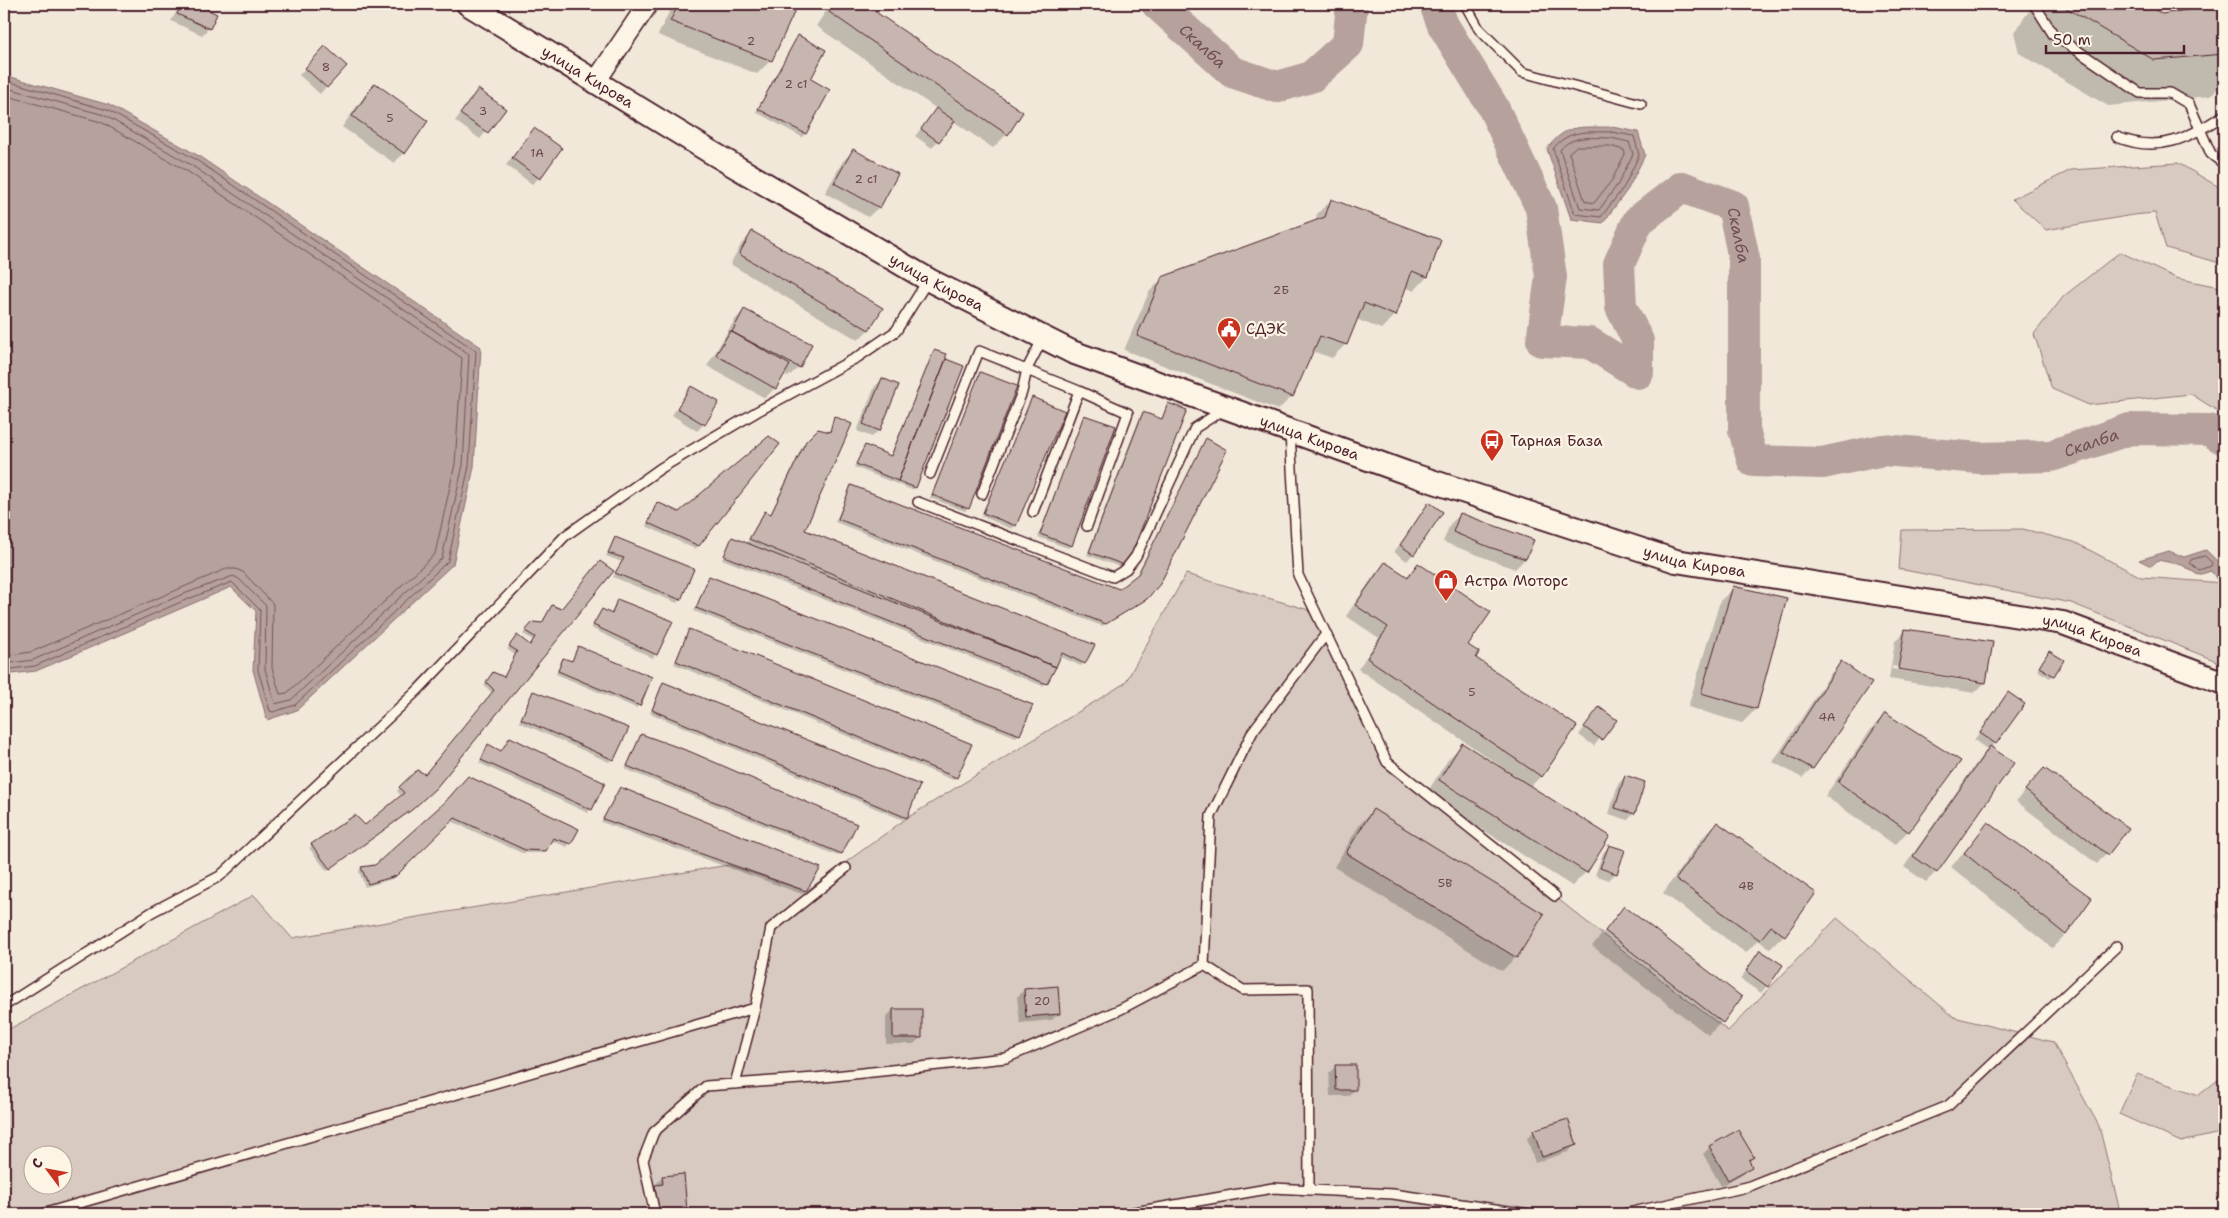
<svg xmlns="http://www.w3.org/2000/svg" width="2228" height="1218" viewBox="0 0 2228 1218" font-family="'Shantell Sans',sans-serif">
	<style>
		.green { fill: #d8cac0; stroke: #917476; fill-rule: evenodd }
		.water { fill: #b6a19c; stroke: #8b6d6f }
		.shadow { fill: #0003; fill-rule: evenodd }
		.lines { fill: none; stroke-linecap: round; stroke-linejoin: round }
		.shore { stroke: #755358; stroke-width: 1 }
		.river { stroke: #b6a19c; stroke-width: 32 }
		.building { fill: #c7b6af; stroke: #4a1f2b }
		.service-casing { stroke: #4a1f2b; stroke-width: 12 }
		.minor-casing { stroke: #4a1f2b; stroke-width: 22 }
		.tertiary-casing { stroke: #4a1f2b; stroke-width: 26 }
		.service { stroke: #fcf5e5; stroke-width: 9 }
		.minor { stroke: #fcf5e5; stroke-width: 19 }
		.tertiary { stroke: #fcf5e5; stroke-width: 22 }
		.labels { text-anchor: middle; stroke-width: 4.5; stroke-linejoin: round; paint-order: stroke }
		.number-label { font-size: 12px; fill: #69454c }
		.street-label { font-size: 15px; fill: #4a1f2b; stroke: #fcf5e5 }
		.poi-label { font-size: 15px; fill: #4a1f2b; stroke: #fcf5e5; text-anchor: start }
		.water-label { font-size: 16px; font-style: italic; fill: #704c53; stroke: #fcf5e5 }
	</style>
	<rect width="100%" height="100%" fill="#f1e8da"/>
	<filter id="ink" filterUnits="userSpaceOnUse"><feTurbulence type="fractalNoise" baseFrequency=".02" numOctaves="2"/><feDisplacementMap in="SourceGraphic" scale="10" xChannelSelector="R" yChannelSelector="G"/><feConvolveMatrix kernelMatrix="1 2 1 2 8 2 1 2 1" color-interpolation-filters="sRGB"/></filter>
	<g filter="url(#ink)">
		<!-- green -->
		<path class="green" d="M2178 163 2224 190V264L2166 248 2155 213 2133 215 2046 230 2012 199 2071 170Z
			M2120 252 2176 278 2224 288V415L2191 394 2089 405 2052 389 2034 334 2064 296Z
			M2023 529 2074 542 2141 577 2224 583V664L2071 603 1899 569 1902 530Z
			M1186 574 1309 610 1387 762 1603 935 1728 1031 1837 918 1954 1017 2053 1042 2099 1126 2119 1207 2113 1214H4V1032L254 895 292 938 728 865 806 891 907 818 1125 683ZM32 1156H62V1186H32Z
			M2137 1074 2199 1095 2224 1075V1132L2181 1142 2119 1114Z"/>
		<!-- water -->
		<path class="water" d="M4 75 109 105 197 155 481 347 474 467 453 564 297 710 267 720 253 670 256 611 231 587 36 671 4 675Z
			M1612 127 1638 132 1645 155 1628 189 1603 223 1571 219 1547 149C1567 122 1581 128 1612 127Z
			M2206 550 2218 562 2224 561V583L2220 584 2211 571 2198 575 2182 565 2158 560 2151 566 2139 560 2169 551 2184 557Z"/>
		<!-- shadow -->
		<path class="shadow" d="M181 4H193L216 14 209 28 202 35 171 21Z
			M673 4H789L795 6 771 60 757 74 658 35Z
			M831 4H862L1021 113 1007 134 993 148 953 121 932 148 915 136 937 109 816 26Z
			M1643 4H1651L1648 7Z
			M1968 4H1984L1969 9Z
			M2034 4H2144L2162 16 2224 5V82L2210 96 2108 106 2019 53 2014 32Z
			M798 36 809 80 805 134 802 137 756 112Z
			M318 54 326 87 320 94 299 75Z
			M375 85 404 153 394 163 342 127 365 95Z
			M478 91 504 109 480 139 455 121Z
			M534 129 539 178 532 184 506 165Z
			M853 151 879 207 868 217 825 193 843 161Z
			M1331 200 1427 277 1414 291 1405 287 1395 315 1381 329 1356 319 1346 344 1332 358 1312 351 1292 396 1278 410 1124 350 1149 292 1163 278 1315 223 1317 214Z
			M753 233 881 308 868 330 858 340 730 264 742 243Z
			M744 310 799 367 788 377 783 374 775 388 765 398 707 366 734 321Z
			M934 352 915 487 912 490 854 467 865 446 890 456Z
			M981 374 968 508 965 511 930 498Z
			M882 380 879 430 872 437 857 431 875 386Z
			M691 387 704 424 697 431 672 415Z
			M1032 399 1063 412 1012 529 981 516Z
			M1169 404 1123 568 1087 555 1140 417 1143 414 1161 420Z
			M1085 416 1071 545 1068 548 1038 537Z
			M835 417 803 531 1093 646 1081 666 1059 656 1043 686 722 559 733 538 746 544 762 515 765 512 770 515 803 445 818 431 828 433Z
			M1206 440 1146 599 1102 626 835 522 852 486 1119 590 1136 577Z
			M657 503 679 513 698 546 695 549 646 526Z
			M1429 504 1413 554 1407 561 1394 552Z
			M1461 514 1525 559 1515 569 1443 542 1450 524Z
			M615 539 680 600 677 603 613 577 622 562 606 556Z
			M1385 563 1406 577 1418 564 1474 658 1541 776 1530 787 1586 872 1572 886 1426 794 1449 758 1462 745 1498 767 1499 765 1358 669 1379 638 1346 616 1375 574Z
			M709 578 1019 734 1016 737 694 611Z
			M1734 588 1785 599 1756 709 1742 723 1688 707 1720 601Z
			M617 600 672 622 653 658 591 628 602 611 610 615Z
			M549 610H560L435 787 409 812 327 871 309 848 355 816 364 826 402 797 397 791 417 771 425 776 492 693 484 685 491 677 503 678 515 655 507 649 518 637 529 646 533 640 523 634 530 626 541 624Z
			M689 631 956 777 953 780 674 664Z
			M1905 631 1985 683 1974 693 1889 679 1895 641ZM1892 666 1978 681V683L1892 669Z
			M578 647 639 705 636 708 556 674 560 663 563 660 571 662Z
			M2046 656 2053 675 2050 678 2037 670Z
			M1841 663 1812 768 1802 778 1773 762 1831 673Z
			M663 683 906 817 903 820 650 713Z
			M534 693 612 759 609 762 519 722Z
			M2008 694 1995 743 1991 748 1936 872 1926 882 1904 867 1980 758 1988 750 1974 740Z
			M1885 714 1908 831 1895 845 1825 796 1872 728Z
			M1593 715 1615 720 1594 746 1579 735Z
			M641 735 841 853 838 856 625 769Z
			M488 746 501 752 604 784 588 813 479 763Z
			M1625 777 1634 813 1628 820 1609 814 1618 784Z
			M2034 780 2127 828 2097 864 2016 801Z
			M618 792 805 891 802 894 601 822Z
			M444 805 578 830 567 847 550 840 542 853H522L451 821 392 879 365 887 359 871 361 868 375 866Z
			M1374 810 1516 957 1502 971 1334 867 1360 824Z
			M1717 823 1784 935 1770 949 1758 940 1746 953 1663 893 1703 837Z
			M1988 824 2065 935 2052 948 1951 867Z
			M1609 846 1616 873 1609 880 1595 875 1603 853Z
			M1624 908 1722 1022 1708 1035 1592 946Z
			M2224 908V926L2215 916Z
			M1761 951 1767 986 1761 993 1740 979Z
			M1024 990 1059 1013 1052 1020 1020 1023 1017 997Z
			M893 1010 921 1037 914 1044H886V1017Z
			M1336 1066 1355 1089 1348 1096H1330L1329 1073Z
			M1534 1131 1575 1145 1568 1152 1535 1163 1527 1138Z
			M1710 1147 1748 1161 1751 1166 1744 1173 1721 1186 1703 1154Z
			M662 1177 686 1212 683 1214H651L649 1193Z"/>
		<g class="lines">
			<!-- shore -->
			<path class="shore" d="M4 80 107 110 195 159 476 351 469 466 448 561 295 705 273 712 270 711 258 670 260 610 232 582 183 601 35 666 4 670
				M4 87 104 115 191 165 469 354 463 465 442 558 291 700 275 704 265 669 266 606 239 579 233 576 181 595 33 660 4 664
				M4 95 101 122 187 171 462 358 455 464 435 554 287 693 280 694 272 668 273 604 243 572 236 569H226L31 652 4 656
				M1611 132 1634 136 1639 155 1624 187 1601 217 1575 214 1553 149C1568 129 1588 132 1611 132Z
				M1611 138 1629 142 1633 154 1618 184 1599 210 1580 208 1560 150C1572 134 1593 138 1611 138Z
				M1577 146H1610L1624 150 1625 154 1612 180 1594 203 1585 201 1569 153Z
				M2205 556 2212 563 2211 566 2199 570 2190 563 2191 560Z"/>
			<!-- river -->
			<g class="river">
				<path id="s1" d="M1157 4 1232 72 1277 87 1311 77 1348 44 1352 4"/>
				<path id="s2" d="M1435 4 1443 25 1493 107 1541 208 1551 277 1542 341 1590 343 1638 373V341L1621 307 1619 264 1638 221 1682 187 1733 206 1744 259V430L1753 461 1822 463 1883 450 1980 458 2051 456 2130 429 2209 430 2224 439"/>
			</g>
		</g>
		<!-- building -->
		<path class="building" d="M182 4H196L217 14 210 29 177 14Z
			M679 4H792L797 6 772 61 670 21Z
			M834 4H864L1023 112 1008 135 829 12Z
			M2064 4H2146L2162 14 2224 4V54L2154 60 2065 7Z
			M798 35 826 50 811 79 830 90 806 134 758 109Z
			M325 46 347 66 327 88 305 68Z
			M375 83 428 121 405 154 352 116Z
			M478 89 506 109 488 133 460 114Z
			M936 108 955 121 939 142 921 129Z
			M534 128 562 148 540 179 512 158Z
			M853 149 898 174 880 208 834 183Z
			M1331 199 1441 240 1428 277 1412 271 1396 316 1364 303 1347 345 1320 336 1293 397 1137 336 1162 277 1325 217Z
			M752 231 883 308 869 330 739 254Z
			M744 309 812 344 800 368 732 332Z
			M730 331 790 365 776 389 716 355Z
			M934 350 946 354V359L898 481 856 464 865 445 891 456Z
			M946 359 964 366 916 488 898 481Z
			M980 372 1017 386 969 509 932 495Z
			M882 378 899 385 880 431 863 424Z
			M691 386 719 402 705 425 677 408Z
			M1032 397 1065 411 1016 526 983 513Z
			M1168 403 1187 410 1127 566 1089 552 1143 412 1162 419Z
			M1084 415 1116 426 1072 546 1040 534Z
			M834 416 852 424 805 530 1095 645 1085 664 1062 653 1056 667 749 539 765 511 771 514 806 441 818 429 830 432Z
			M769 436 780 444 699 546 648 523 657 502 679 512Z
			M1206 438 1227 450 1160 584 1147 599 1106 624 838 519 851 485 1119 589 1138 574Z
			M1429 502 1443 512 1414 555 1400 545Z
			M1460 513 1534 540 1526 559 1489 547 1453 532Z
			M615 537 694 569 681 600 615 573 624 558 608 553Z
			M732 537 1056 667 1047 684 724 556Z
			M600 561 614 571 436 788 413 809 330 869 311 844 355 815 365 825 404 793 399 787 417 770 425 774 494 690 486 682 493 672 504 677 517 651 509 646 517 635 530 645 535 637 525 631 533 622 542 623 552 605 561 609Z
			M1385 562 1408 577 1418 563 1491 612 1468 645 1479 652 1476 658 1577 726 1542 777 1367 658 1388 627 1355 605Z
			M709 576 1033 705 1020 735 696 608Z
			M1733 586 1787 598 1757 709 1701 693Z
			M617 599 673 621 657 655 593 625 602 609 612 614Z
			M689 629 972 744 957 778 676 661Z
			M1905 629 1993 642 1986 683 1898 669Z
			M578 646 652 677 640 706 558 671 563 658 572 661Z
			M2049 651 2064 660 2054 676 2039 667Z
			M1841 661 1872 683 1813 769 1783 752Z
			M663 682 920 785 907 818 652 710Z
			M533 691 629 728 614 760 521 719Z
			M2008 692 2025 704 1996 744 1980 733Z
			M1599 707 1617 720 1602 740 1584 727Z
			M1885 713 1961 761 1909 832 1838 782Z
			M641 734 691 752 857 824 842 854 627 766Z
			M510 737 605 783 592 810 481 760 488 744 501 751Z
			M1462 743 1610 836 1587 873 1439 780Z
			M1990 746 2014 763 1937 873 1913 856Z
			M2044 768 2129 828 2108 855 2025 790Z
			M1625 775 1645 782 1635 814 1615 808Z
			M468 776 579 829 571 844 553 838 546 851 525 850 455 818 396 876 368 884 361 867 375 865 445 802Z
			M620 787 821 868 806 891 603 819Z
			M1373 809 1544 914 1517 958 1346 853Z
			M1717 822 1816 893 1785 936 1771 926 1760 940 1676 879Z
			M1988 822 2092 898 2066 935 1964 853Z
			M1609 845 1625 850 1617 874 1600 868Z
			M1624 906 1742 997 1723 1023 1605 931Z
			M1760 950 1783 965 1768 987 1746 971Z
			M1058 986 1060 1014 1026 1017 1024 989Z
			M893 1009H922V1038H893Z
			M1335 1065H1356V1090H1336Z
			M1568 1119 1577 1145 1542 1157 1533 1130Z
			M1738 1130 1754 1157 1749 1160 1752 1167 1728 1180 1709 1146Z
			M684 1174 687 1212 658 1214 655 1185 663 1184 662 1176Z"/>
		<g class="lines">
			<!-- service casing -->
			<g class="service-casing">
				<path id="service" d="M1465 4 1479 29 1522 72 1641 104
					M2034 4 2053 34 2140 93H2170L2189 104 2211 154 2224 164
					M2117 137C2159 154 2189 138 2224 115
					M1079 391 1128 413 1087 526
					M1290 433 1298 575 1387 762 1555 896
					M930 474 979 351 1079 391 1033 512
					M982 494 1022 392 1027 369 1043 338
					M918 502 1113 577 1126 569 1136 556 1195 428 1223 410
					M4 1006 152 912 220 876 418 690 565 536 661 468 758 411 858 357 896 331 928 280
					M735 1084 755 1008 771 928 846 868
					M1309 1190 1308 989 1243 990 1204 965 1211 816 1253 731 1326 634
					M42 1214 755 1008
					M655 1214 643 1160 654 1132 706 1086 815 1078 1006 1058 1121 1009 1204 965
					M1123 1214 1273 1188 1393 1194 1529 1214
					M1623 1214 1747 1187 1948 1106 2117 946"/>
			</g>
			<!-- minor casing -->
			<g class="minor-casing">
				<path id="minor" d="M596 81 648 4"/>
			</g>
			<!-- tertiary casing -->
			<g class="tertiary-casing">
				<g id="tertiary">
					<path id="s3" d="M468 4 709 151 929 280 1072 352 1407 473 1676 561 2063 623 2224 683"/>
				</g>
			</g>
			<!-- service -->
			<use href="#service" class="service"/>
			<!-- minor -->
			<use href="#minor" class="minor"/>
			<!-- tertiary -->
			<use href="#tertiary" class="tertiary"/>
		</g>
	</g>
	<!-- icons -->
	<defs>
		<g id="civic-pin" transform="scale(1.25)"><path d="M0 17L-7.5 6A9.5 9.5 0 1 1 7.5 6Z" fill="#c8321e" stroke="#fcf5e5"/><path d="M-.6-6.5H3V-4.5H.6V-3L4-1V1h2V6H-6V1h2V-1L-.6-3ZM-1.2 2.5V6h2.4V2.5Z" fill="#fff"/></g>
		<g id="bus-pin" transform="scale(1.25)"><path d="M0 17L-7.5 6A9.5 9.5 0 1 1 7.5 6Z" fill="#c8321e" stroke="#fcf5e5"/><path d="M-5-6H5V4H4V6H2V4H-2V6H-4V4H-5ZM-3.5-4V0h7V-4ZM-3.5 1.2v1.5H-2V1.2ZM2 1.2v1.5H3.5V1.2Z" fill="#fff"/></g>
		<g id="shop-pin" transform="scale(1.25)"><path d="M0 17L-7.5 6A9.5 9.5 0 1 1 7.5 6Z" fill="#c8321e" stroke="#fcf5e5"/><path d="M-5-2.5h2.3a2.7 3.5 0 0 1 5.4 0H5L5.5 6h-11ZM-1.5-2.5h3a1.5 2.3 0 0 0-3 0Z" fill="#fff"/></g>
	</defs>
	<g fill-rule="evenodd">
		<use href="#civic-pin" x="1229" y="329"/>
		<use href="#bus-pin" x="1492" y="441"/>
		<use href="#shop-pin" x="1446" y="581"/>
	</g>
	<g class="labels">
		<!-- number labels -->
		<g class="number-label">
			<text x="751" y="45">2</text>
			<text x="326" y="71">8</text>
			<text x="796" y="88">2 с1</text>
			<text x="483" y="115">3</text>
			<text x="390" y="122">5</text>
			<text x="537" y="157">1А</text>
			<text x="866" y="183">2 с1</text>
			<text x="1281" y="294">2Б</text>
			<text x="1472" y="696">5</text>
			<text x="1827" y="721">4А</text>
			<text x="1445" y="887">5В</text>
			<text x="1746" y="890">4В</text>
			<text x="1042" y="1005">20</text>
		</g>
		<!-- street labels -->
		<g class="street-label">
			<text dy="5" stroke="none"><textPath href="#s3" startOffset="140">улица Кирова</textPath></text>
			<text dy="5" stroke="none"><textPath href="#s3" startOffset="545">улица Кирова</textPath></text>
			<text dy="5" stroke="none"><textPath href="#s3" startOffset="950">улица Кирова</textPath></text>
			<text dy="5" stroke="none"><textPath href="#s3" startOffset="1355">улица Кирова</textPath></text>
			<text dy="5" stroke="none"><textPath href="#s3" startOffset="1760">улица Кирова</textPath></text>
		</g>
		<!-- poi labels -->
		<g class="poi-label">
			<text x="1246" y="334">СДЭК</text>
			<text x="1510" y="446">Тарная База</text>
			<text x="1464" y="586">Астра Моторс</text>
		</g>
		<!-- water labels -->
		<g class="water-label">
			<text dy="6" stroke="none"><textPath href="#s1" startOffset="62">Скалба</textPath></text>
			<text dy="6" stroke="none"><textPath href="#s2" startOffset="769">Скалба</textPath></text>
			<text dy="6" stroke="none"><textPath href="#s2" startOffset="1339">Скалба</textPath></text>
		</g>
	</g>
	<!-- margin -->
	<rect width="2228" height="1218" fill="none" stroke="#fcf5e5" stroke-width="20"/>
	<rect x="10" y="10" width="2208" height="1198" fill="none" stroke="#4a1f2b" stroke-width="2" filter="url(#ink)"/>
	<!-- north arrow -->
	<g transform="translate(48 1170) rotate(302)"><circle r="24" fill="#fcf5e5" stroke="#b59f9b"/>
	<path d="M0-4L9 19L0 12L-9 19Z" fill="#c8321e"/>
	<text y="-8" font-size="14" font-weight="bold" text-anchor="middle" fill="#4a1f2b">С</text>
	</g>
	<!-- scale -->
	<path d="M2046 45v8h138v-8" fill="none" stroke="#4a1f2b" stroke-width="2.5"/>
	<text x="2053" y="45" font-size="15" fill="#4a1f2b" stroke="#fcf5e5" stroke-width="4" paint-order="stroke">50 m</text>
</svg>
